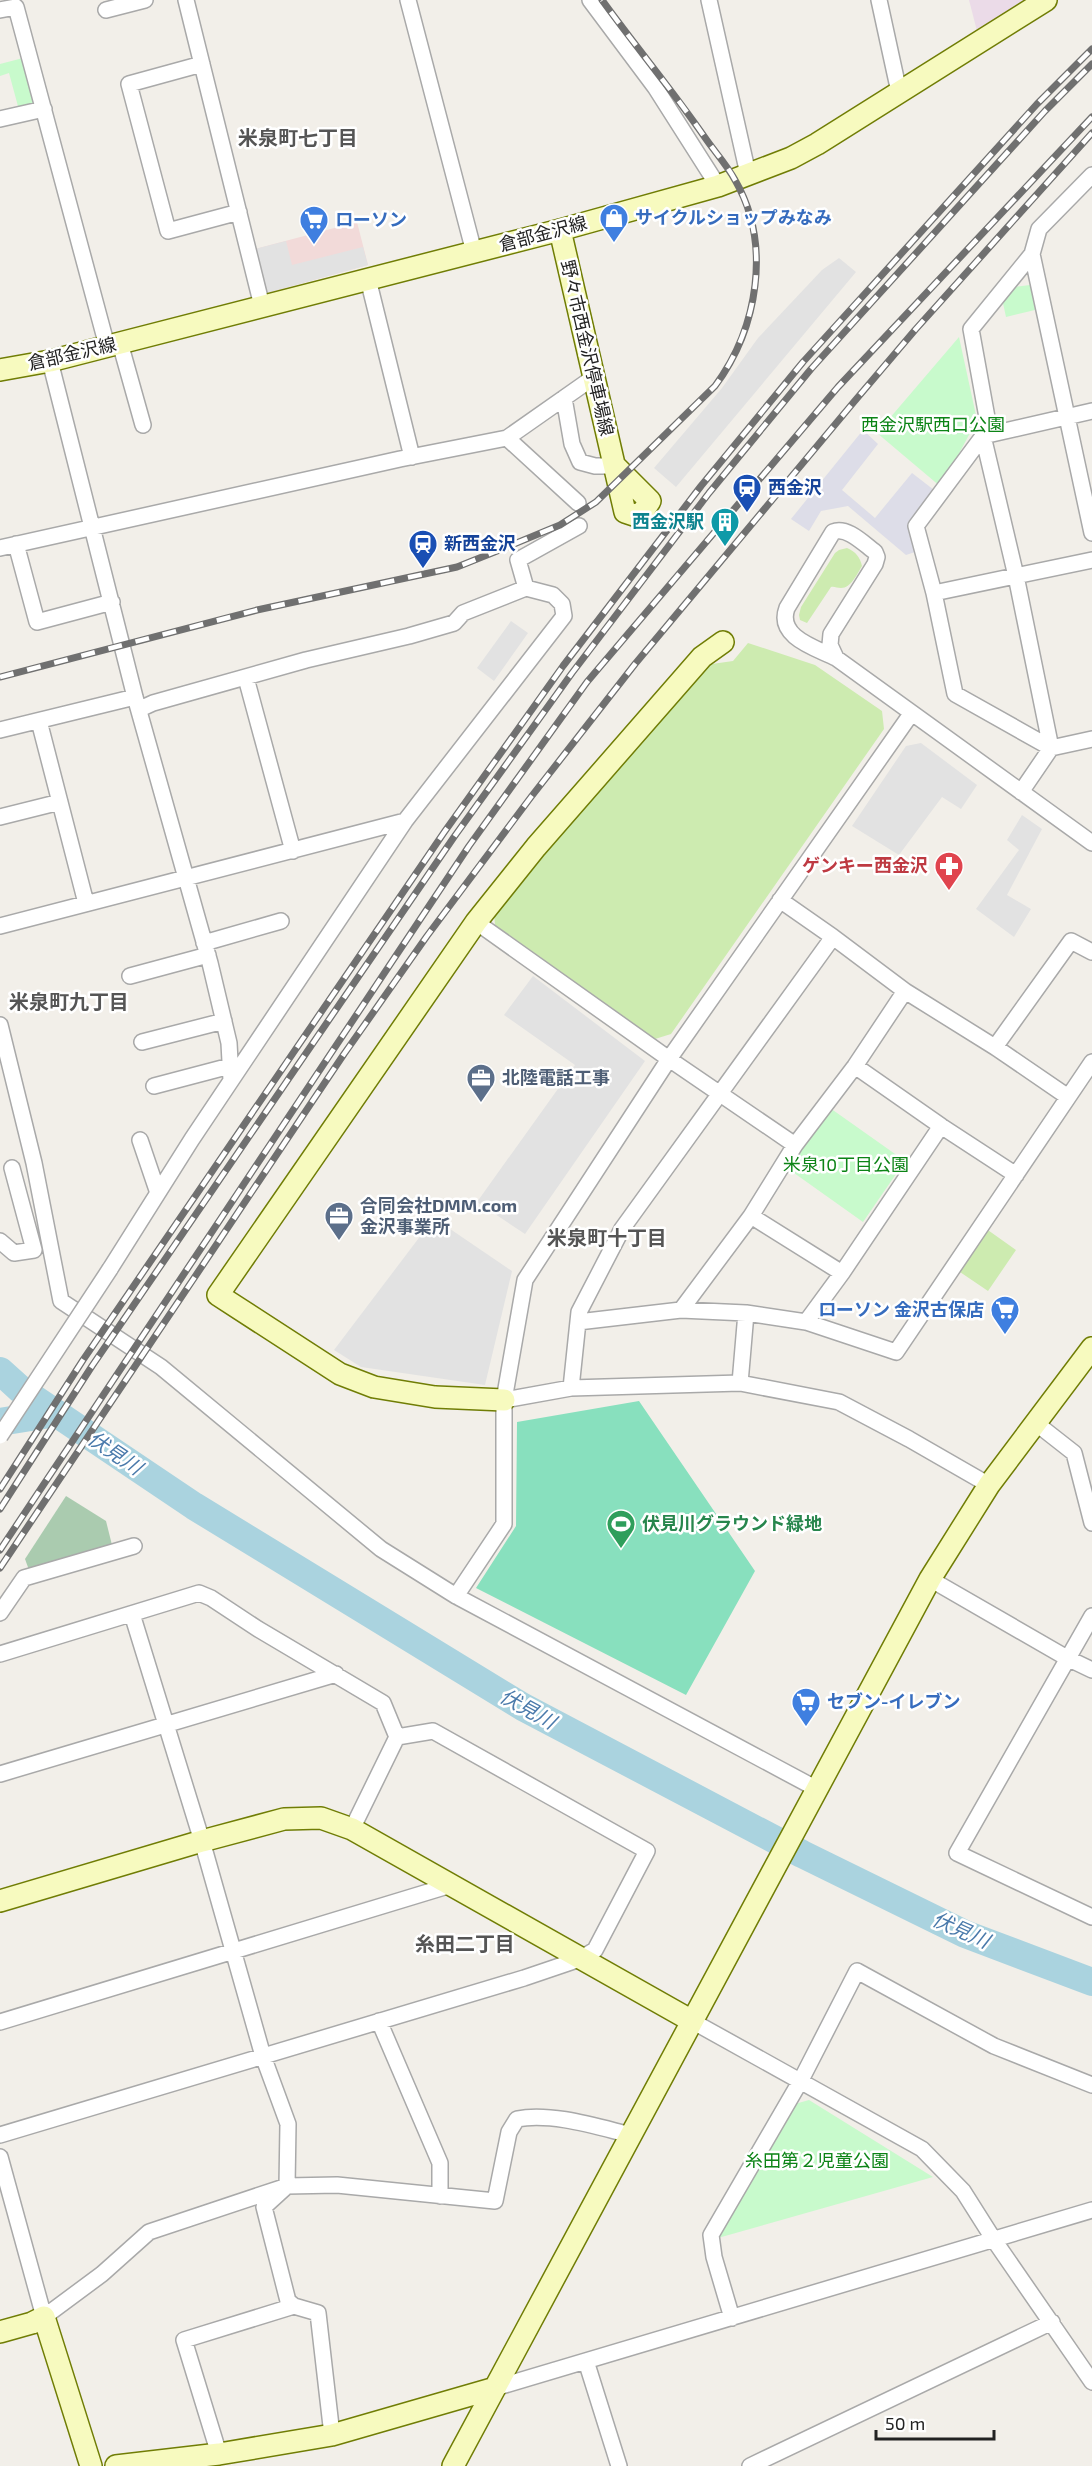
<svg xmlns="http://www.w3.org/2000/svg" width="1092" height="2466" viewBox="0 0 1092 2466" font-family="'Exo 2','Noto Sans JP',sans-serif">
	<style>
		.commercial { fill: #f2dad9 }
		.industrial { fill: #ebdbe8 }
		.grass { fill: #cdebb0 }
		.cemetery { fill: #aacbaf }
		.park { fill: #c8facc }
		.pitch { fill: #88e0be }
		.parking { fill: #e2e2e2 }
		.plaza { fill: #dddde8 }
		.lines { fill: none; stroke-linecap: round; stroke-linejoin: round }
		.river { stroke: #aad3df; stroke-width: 28 }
		.street-casing { stroke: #a9a9a9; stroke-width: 18 }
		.secondary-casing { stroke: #707d05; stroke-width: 24 }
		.street { stroke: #fff; stroke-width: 15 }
		.secondary { stroke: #f7fabf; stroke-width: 21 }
		.rail-casing { stroke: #707070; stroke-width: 7 }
		.rail { stroke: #fff; stroke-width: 4.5; stroke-dasharray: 14; stroke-linecap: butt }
		.street-bridge-casing { stroke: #a9a9a9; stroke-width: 18; stroke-linecap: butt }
		.street-bridge { stroke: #fff; stroke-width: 15 }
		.labels { text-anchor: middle; stroke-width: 5; stroke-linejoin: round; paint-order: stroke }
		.shop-label { font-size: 18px; font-weight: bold; fill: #366cbe; stroke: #fff; text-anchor: start }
		.street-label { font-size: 18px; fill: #222; stroke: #fff }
		.park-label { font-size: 18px; fill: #0c8416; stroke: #fff }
		.transit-label { font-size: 18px; font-weight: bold; fill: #164399; stroke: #fff; text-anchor: start }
		.culture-label { font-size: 18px; font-weight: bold; fill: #0d838f; stroke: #fff; text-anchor: end }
		.health-label { font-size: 18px; font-weight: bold; fill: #be3a42; stroke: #fff; text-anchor: end }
		.service-label { font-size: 18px; font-weight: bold; fill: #4e5e75; stroke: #fff; text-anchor: start }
		.leisure-label { font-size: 18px; font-weight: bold; fill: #27864d; stroke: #fff; text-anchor: start }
		.neighbourhood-label { font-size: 20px; font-weight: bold; fill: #555; stroke: #fff }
		.water-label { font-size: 20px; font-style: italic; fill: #4a7aab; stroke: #fff }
	</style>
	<rect width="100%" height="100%" fill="#f2efe9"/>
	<!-- commercial -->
	<path class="commercial" d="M357 222 368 265 266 293 255 249Z"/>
	<!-- industrial -->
	<path class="industrial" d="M969 0H1030L977 31Z"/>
	<!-- grass -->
	<path class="grass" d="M847 548C856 552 860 557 862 566 857 574 851 588 841 588 837 588 834 586 831 587L807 623 800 620 799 615 801 607 835 553 839 550Z
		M748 643 815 665 882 711 884 729 671 1034 655 1039 495 925 494 913 705 665 733 661Z
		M985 1228 1016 1250 988 1291 957 1270Z"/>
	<!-- cemetery -->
	<path class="cemetery" d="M66 1496 106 1521 112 1545 29 1570 25 1559Z"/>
	<!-- park -->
	<path class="park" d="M23 58 35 100 31 107 19 110 9 73 0 76V64Z
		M1030 285 1035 310 1006 317 1003 303 1014 287Z
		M959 337 977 420 941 487 877 433Z
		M830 1108 905 1161 863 1222 787 1168Z
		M809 2100 933 2177 718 2238 795 2104Z"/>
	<!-- pitch -->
	<path class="pitch" d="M639 1401 755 1571 686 1695 476 1588 516 1526 517 1422Z"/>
	<!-- parking -->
	<path class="parking" d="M286 241 292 265 363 247 368 265 266 293 255 249Z
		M839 258 856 272 676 487 654 468 722 388 758 338 822 270Z
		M511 621 528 633 494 681 477 668Z
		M921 743 977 785 961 809 942 797 899 855 852 826 906 746Z
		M1022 815 1042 829 1007 895 1031 909 1014 937 976 909 1019 850 1007 840Z
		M533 976 645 1061 525 1234 477 1202 575 1065 504 1015Z
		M434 1218 512 1271 485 1385 361 1367 334 1350Z"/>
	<!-- plaza -->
	<path class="plaza" d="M863 430 878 444 842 490 875 518 912 473 934 490 910 522 915 552 906 555 848 506 821 511 809 531 791 519Z"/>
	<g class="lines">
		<!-- river -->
		<path class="river" d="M0 1371 20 1389 194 1506 523 1707 802 1854 965 1934 1092 1982
			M0 1422 56 1413"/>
		<!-- street casing -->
		<g class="street-casing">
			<path id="street" d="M186 0 262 306
				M408 0 474 252
				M590 0 655 87 718 186
				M709 0 748 174
				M879 0 899 92
				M0 10 16 7 107 346
				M106 10 145 0
				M202 64 129 84 168 231 239 212
				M0 119 44 109
				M1032 254 1092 533
				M368 279 412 457
				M120 343 143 425
				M50 361 135 697 210 963 229 1043 231 1080
				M564 398 572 444 580 462 595 466H615
				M990 434 971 329 1032 254 1039 229 1092 175
				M983 436 1016 576 1051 748 1092 739
				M507 438 578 503
				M16 544 37 622 112 602
				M0 548 400 459 507 438 594 377
				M526 588 518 560 579 526
				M934 593 1092 560
				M836 658 830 645 831 634 875 564 877 557 875 552C864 544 847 526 833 532L787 608C776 637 816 648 836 658L1092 843
				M246 678 293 851
				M39 721 86 903
				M0 730 135 697
				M1021 792 1051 748 955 694 934 593 916 526 983 436 1092 411
				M0 817 60 802
				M780 900 833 937
				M476 922 669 1059 795 1145 751 1216 842 1273
				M0 926 405 821 564 616 562 604 553 595 526 588 463 613 454 623 409 636 306 660 153 703 140 709
				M204 943 281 921
				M130 976 208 955
				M0 1025 34 1163 61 1301 161 1367 381 1549 456 1596 817 1789
				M142 1042 224 1021
				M855 1066 905 991 998 1049
				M154 1086 230 1066
				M1068 1097 995 1047 1071 941 1092 952
				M941 1126 1016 1175
				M140 1140 158 1193
				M0 1241 14 1253 34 1250 12 1168
				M110 1269 192 1139 405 821
				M746 1313 681 1310 751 1216
				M578 1322 681 1310
				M806 1322 896 1352 1092 1062
				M740 1383 746 1313 806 1322 842 1273 941 1126 855 1066 795 1145
				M571 1388 579 1312 622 1229 833 937 905 991
				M504 1400 571 1388 740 1383 839 1402 909 1439 989 1485
				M1037 1424 1074 1453 1092 1523
				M930 1579 1067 1658 1092 1670
				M456 1596 504 1524V1400L525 1280 669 1059 911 714
				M0 1613 24 1578 134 1546
				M132 1614 202 1841 263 2056 288 2124 287 2186 264 2207 288 2301 294 2306 318 2313 332 2435
				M1092 1616 957 1853 1092 1917
				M0 1654 199 1593 211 1598 258 1629 383 1703 397 1737 352 1829
				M0 1774 336 1674
				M379 2021 440 2163V2196
				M692 2021 922 2149 963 2191 994 2240 1092 2382
				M0 2022 451 1885
				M0 2135 524 1978 580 1959 595 1950 647 1851 433 1731 397 1737
				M0 2157 44 2317 102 2274 149 2232 287 2186 337 2185 495 2201 509 2132 517 2119C551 2112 598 2127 631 2135
				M732 2318 714 2257 711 2235 801 2080 857 1971 994 2046 1092 2085
				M586 2361 619 2466
				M495 2388 1092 2210
				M219 2454 184 2340 294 2306
				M750 2466 1052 2322"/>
		</g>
		<!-- secondary casing -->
		<g class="secondary-casing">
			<path id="secondary" d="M560 230 625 512 634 515 642 513 650 501 615 466
				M0 370 50 361 560 230 718 186 791 158 817 144 1046 0
				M504 1400 435 1397 374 1387 340 1374 218 1295 476 922 536 847 702 657 723 642
				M0 1901 202 1841 284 1819 321 1818 352 1829 692 2021
				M0 2332 32 2323 44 2317 91 2466
				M116 2466 219 2454 332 2435 495 2388
				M453 2466 930 1579 989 1485 1092 1348"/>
		</g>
		<!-- street -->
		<use href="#street" class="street"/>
		<!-- secondary -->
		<use href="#secondary" class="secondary"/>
		<!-- rail casing -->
		<g class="rail-casing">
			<path id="rail" d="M0 677 257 610 457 567 497 551 560 525 596 502 715 386C758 328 772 244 735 180 727 165 715 152 706 139 673 91 636 47 602 0
				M0 1489 83 1360 445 831 563 666 701 486 803 362 1037 104 1092 49
				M0 1509 92 1366 454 837 572 673 709 493 811 369 1045 111 1092 64
				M0 1550 469 846 587 682 838 387 1092 117
				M0 1568 344 1054 427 936 531 797 635 664 853 403 915 330 1092 133"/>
		</g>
		<!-- rail -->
		<use href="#rail" class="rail"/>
		<!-- street-bridge casing -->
		<g class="street-bridge-casing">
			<path id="street-bridge" d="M0 1436 110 1269"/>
		</g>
		<!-- street-bridge -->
		<use href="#street-bridge" class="street-bridge"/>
	</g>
	<!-- icons -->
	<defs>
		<g id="shop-pin" transform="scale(1.5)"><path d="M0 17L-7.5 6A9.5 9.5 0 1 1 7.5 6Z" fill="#3f7fe0" stroke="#fff"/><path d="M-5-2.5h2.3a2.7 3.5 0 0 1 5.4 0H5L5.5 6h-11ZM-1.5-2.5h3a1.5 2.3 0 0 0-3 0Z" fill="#fff"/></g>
		<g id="supermarket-pin" transform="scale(1.5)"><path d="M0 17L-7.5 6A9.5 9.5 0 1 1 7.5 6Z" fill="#3f7fe0" stroke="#fff"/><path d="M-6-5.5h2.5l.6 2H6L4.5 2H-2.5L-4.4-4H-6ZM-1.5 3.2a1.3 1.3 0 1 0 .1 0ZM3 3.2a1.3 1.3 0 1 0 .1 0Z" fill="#fff"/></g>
		<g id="station-pin" transform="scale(1.5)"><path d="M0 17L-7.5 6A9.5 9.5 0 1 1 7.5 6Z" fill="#1a4fb4" stroke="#fff"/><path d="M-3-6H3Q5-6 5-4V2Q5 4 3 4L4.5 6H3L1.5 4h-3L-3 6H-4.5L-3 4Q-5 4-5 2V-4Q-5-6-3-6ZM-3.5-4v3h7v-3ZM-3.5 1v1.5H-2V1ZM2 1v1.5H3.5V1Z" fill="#fff"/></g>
		<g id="building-pin" transform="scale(1.5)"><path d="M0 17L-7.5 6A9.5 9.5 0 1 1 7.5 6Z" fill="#0f9aa8" stroke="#fff"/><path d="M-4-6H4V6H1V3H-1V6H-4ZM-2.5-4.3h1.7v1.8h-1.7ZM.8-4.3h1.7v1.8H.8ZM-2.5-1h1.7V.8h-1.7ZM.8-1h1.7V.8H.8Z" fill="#fff"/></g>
		<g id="pharmacy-pin" transform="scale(1.5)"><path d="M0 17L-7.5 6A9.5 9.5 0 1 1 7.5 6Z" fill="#e0444e" stroke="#fff"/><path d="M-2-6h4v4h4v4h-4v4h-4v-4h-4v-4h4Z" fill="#fff"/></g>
		<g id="office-pin" transform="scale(1.5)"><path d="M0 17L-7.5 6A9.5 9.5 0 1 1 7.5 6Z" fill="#5c6f8a" stroke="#fff"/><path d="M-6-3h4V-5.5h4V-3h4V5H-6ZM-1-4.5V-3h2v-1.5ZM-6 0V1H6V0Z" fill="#fff"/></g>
		<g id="stadium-pin" transform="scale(1.5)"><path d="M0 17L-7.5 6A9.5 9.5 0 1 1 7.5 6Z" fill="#2e9e5b" stroke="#fff"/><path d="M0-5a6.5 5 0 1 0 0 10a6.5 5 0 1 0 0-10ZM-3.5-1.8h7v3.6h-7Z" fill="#fff"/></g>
	</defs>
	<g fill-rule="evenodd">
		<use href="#shop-pin" x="614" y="218"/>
		<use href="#supermarket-pin" x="314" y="220"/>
		<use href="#station-pin" x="747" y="488"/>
		<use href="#building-pin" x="725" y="522"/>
		<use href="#station-pin" x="423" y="544"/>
		<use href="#pharmacy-pin" x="949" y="866"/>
		<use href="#office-pin" x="481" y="1078"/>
		<use href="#office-pin" x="339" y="1216"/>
		<use href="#supermarket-pin" x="1005" y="1310"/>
		<use href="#stadium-pin" x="621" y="1524"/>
		<use href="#supermarket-pin" x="806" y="1702"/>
	</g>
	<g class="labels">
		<!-- shop labels -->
		<g class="shop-label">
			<text x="635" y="224">サイクルショップみなみ</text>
			<text x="335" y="226">ローソン</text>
			<text x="984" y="1316" text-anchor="end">ローソン 金沢古保店</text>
			<text x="827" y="1708">セブン-イレブン</text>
		</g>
		<!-- street labels -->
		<g class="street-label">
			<text transform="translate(543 234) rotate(-15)" y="6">倉部金沢線</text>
			<text transform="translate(587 348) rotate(77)" y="6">野々市西金沢停車場線</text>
			<text transform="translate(72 354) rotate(-13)" y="6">倉部金沢線</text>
		</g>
		<!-- park labels -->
		<g class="park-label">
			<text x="933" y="431">西金沢駅西口公園</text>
			<text x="846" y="1171">米泉10丁目公園</text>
			<text x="817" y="2167">糸田第２児童公園</text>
		</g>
		<!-- transit labels -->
		<g class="transit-label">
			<text x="768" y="494">西金沢</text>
			<text x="444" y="550">新西金沢</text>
		</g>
		<!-- culture labels -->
		<g class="culture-label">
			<text x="704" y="528">西金沢駅</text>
		</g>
		<!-- health labels -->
		<g class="health-label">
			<text x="928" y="872">ゲンキー西金沢</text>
		</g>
		<!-- service labels -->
		<g class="service-label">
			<text x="502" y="1084">北陸電話工事</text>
			<text x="360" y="1212">合同会社DMM.com<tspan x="360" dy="21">金沢事業所</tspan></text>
		</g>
		<!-- leisure labels -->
		<g class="leisure-label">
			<text x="642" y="1530">伏見川グラウンド緑地</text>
		</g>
		<!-- neighbourhood labels -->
		<g class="neighbourhood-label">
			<text x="298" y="145">米泉町七丁目</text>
			<text x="69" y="1009">米泉町九丁目</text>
			<text x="607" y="1245">米泉町十丁目</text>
			<text x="465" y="1951">糸田二丁目</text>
		</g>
		<!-- water labels -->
		<g class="water-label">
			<text transform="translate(115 1453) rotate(34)" y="7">伏見川</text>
			<text transform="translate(528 1709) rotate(29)" y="7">伏見川</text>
			<text transform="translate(961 1930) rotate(24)" y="7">伏見川</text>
		</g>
	</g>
	<!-- scale -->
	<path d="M876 2430v9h118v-9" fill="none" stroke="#222222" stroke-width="3"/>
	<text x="885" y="2430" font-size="18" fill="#222222" stroke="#ffffff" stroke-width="4.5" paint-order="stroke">50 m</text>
</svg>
